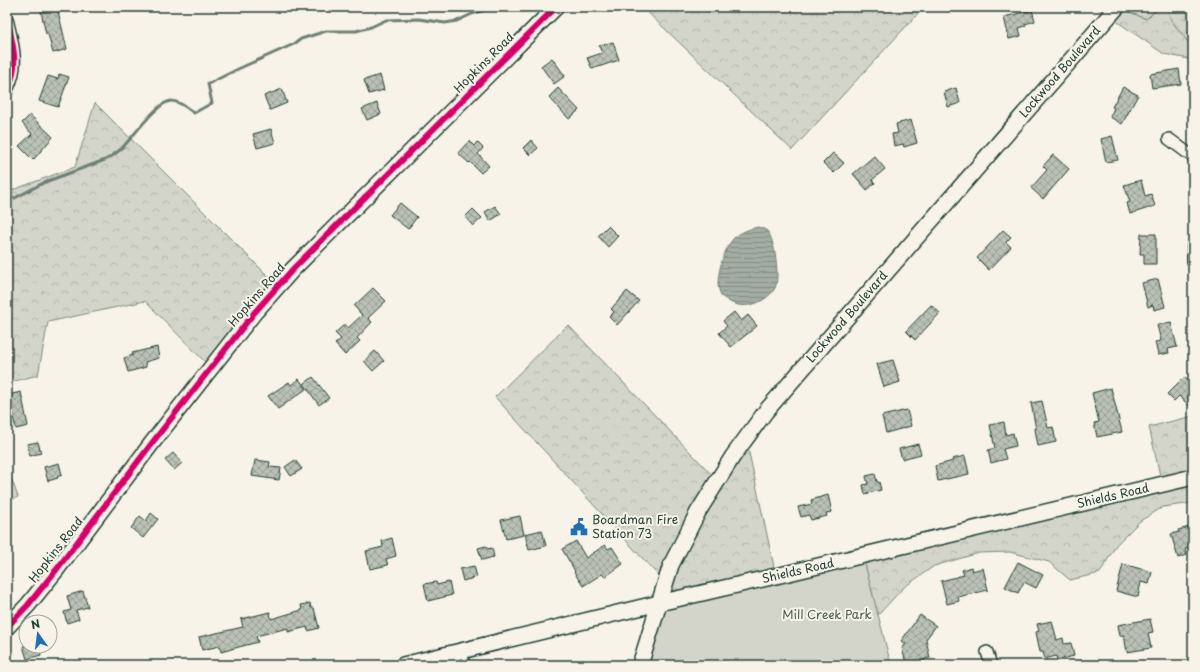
<svg xmlns="http://www.w3.org/2000/svg" width="1200" height="672" viewBox="0 0 1200 672" font-family="'Playpen Sans',sans-serif">
	<style>
		.green { fill: #d3d5ca; stroke: #79897f }
		.forest { fill: url(#forest-crowns); stroke: #79897f }
		.wetland { fill: url(#wetland-marsh); stroke: #79897f }
		.water { fill: url(#water-rules); stroke: #6f8077 }
		.lines { fill: none; stroke-linecap: round; stroke-linejoin: round }
		.stream { stroke: #6f8077; stroke-width: 3 }
		.building { fill: url(#building-cross-hatch); stroke: #1f3d34 }
		.lane-casing { stroke: #1f3d34; stroke-width: 8 }
		.street-casing { stroke: #1f3d34; stroke-width: 14 }
		.secondary-casing { stroke: #1f3d34; stroke-width: 18 }
		.lane { stroke: #f7f3e8; stroke-width: 5.5 }
		.street { stroke: #f7f3e8; stroke-width: 11 }
		.secondary { stroke: #f7f3e8; stroke-width: 15 }
		.cycleway-casing { stroke: #f7f3e8; stroke-width: 8 }
		.cycleway { stroke: #d6006c; stroke-width: 6 }
		.labels { text-anchor: middle; stroke-width: 4; stroke-linejoin: round; paint-order: stroke }
		.street-label { font-size: 12px; fill: #1f3d34; stroke: #f7f3e8 }
		.poi-label { font-size: 12px; fill: #1f3d34; stroke: #f7f3e8; text-anchor: start }
		.park-label { font-size: 12px; fill: #435b52; stroke: #f7f3e8 }
	</style>
	<defs>
		<pattern id="forest-crowns" width="20" height="18" patternUnits="userSpaceOnUse"><rect width="20" height="18" fill="#d3d5ca"/><path d="M2 6a3 3 0 1 1 6 0M12 15a3 3 0 1 1 6 0" fill="none" stroke="#b5b8ae"/></pattern>
		<pattern id="wetland-marsh" width="20" height="14" patternUnits="userSpaceOnUse"><rect width="20" height="14" fill="#d3d5ca"/><path d="M1 5h8M5 5V1M11 12h8M15 12V8" fill="none" stroke="#b5b8ae"/></pattern>
		<pattern id="water-rules" width="6" height="5" patternUnits="userSpaceOnUse"><rect width="6" height="5" fill="#a4ada3"/><path d="M0 2.5h6" fill="none" stroke="#858e86"/></pattern>
		<pattern id="building-cross-hatch" width="8" height="8" patternUnits="userSpaceOnUse"><rect width="8" height="8" fill="#bbc1b6"/><path d="M0 0l8 8M0 8l8-8" fill="none" stroke="#979e95"/></pattern>
	</defs>
	<rect width="100%" height="100%" fill="#f7f3e8"/>
	<filter id="ink" filterUnits="userSpaceOnUse"><feTurbulence type="fractalNoise" baseFrequency=".025" numOctaves="2"/><feDisplacementMap in="SourceGraphic" scale="8" xChannelSelector="R" yChannelSelector="G"/><feConvolveMatrix kernelMatrix="1 2 1 2 8 2 1 2 1" color-interpolation-filters="sRGB"/></filter>
	<g filter="url(#ink)">
		<!-- green -->
		<path class="green" d="M7 466 18 497 7 501Z
			M863 556 891 665H640L659 603Z"/>
		<!-- forest -->
		<path class="forest" d="M642 7H924L792 150Z
			M1096 7H1135L1130 12 1146 19 1160 7H1167L1171 20 1188 41H1193V60L1164 54Z
			M95 103 278 286 211 368 145 301 48 322 38 375 7 383V192L75 167Z
			M568 325 717 480 746 439 776 576 659 603 665 583 495 397Z
			M1193 416V503L1163 507 1140 521 1116 545 1100 573 1070 580 1049 562 1010 552 979 553 934 566 903 588 878 615 863 556 1162 484 1149 427Z"/>
		<!-- wetland -->
		<path class="wetland" d="M1135 7H1160L1146 19 1130 12Z
			M1167 7H1193V41L1188 42 1171 20Z"/>
		<!-- water -->
		<path class="water" d="M758 227C761 228 765 229 767 231 775 239 780 278 775 288 768 301 748 309 735 304 730 303 726 299 721 296 720 292 718 288 718 284 718 271 724 249 733 239 740 232 749 229 758 227Z"/>
		<g class="lines">
			<!-- stream -->
			<path class="stream" d="M7 198H15L45 182 105 160C111 157 116 153 121 149 132 139 158 100 172 101 181 102 187 108 194 113L212 103 208 84 238 69 294 44 301 39 326 31H356L371 27 386 20 419 19 445 23 457 21 472 14 487 9 500 7"/>
		</g>
		<!-- building -->
		<path class="building" d="M40 7H57L67 49 53 53 48 34H46Z
			M1032 10 1035 21 1025 24 1026 26 1019 28 1021 36 1009 39 1004 17Z
			M613 42 619 60 592 69 587 58 602 53 599 46Z
			M552 58 565 76 554 84 541 66Z
			M1179 69 1181 84 1152 88 1150 74Z
			M59 74 69 77 58 107 39 101 48 76 58 79Z
			M380 75 384 90 369 94 364 80Z
			M1123 87 1138 95 1122 124 1110 117 1114 108 1112 107Z
			M558 88 579 110 569 119 549 97Z
			M956 88 960 103 948 107 944 92Z
			M282 89 287 103 270 110 264 96Z
			M377 103 381 114 367 120 362 109Z
			M30 115 53 137 33 160 19 146 32 134 22 123Z
			M911 120 917 143 904 147 903 144 894 146 892 134 898 133 896 124Z
			M271 129 275 143 257 148 253 134Z
			M1112 136 1118 160 1106 162 1101 139Z
			M531 140 538 148 530 155 523 148Z
			M469 141 474 146 477 142 483 148 478 154 489 166 481 173 470 162 469 163 458 153Z
			M833 153 844 163 834 173 823 163Z
			M1053 155 1069 169 1043 199 1031 188 1047 170 1043 166Z
			M874 156 885 169 872 180 875 183 867 190 853 174Z
			M1141 180 1145 196 1151 194 1155 206 1130 214 1127 203 1130 202 1124 185Z
			M400 203 417 217 408 229 390 215Z
			M495 206 501 214 490 221 485 212Z
			M473 209 482 218 473 226 465 217Z
			M608 226 618 236 608 247 598 236Z
			M1003 230 1011 237 1006 242 1011 247 989 270 977 258Z
			M1141 234H1156V264H1144V254H1140Z
			M1158 279 1165 307 1154 310 1153 305 1148 307 1142 283Z
			M373 288 386 301 368 318 372 322 357 338 360 341 345 355 335 344 341 339 335 333 345 324 348 328 362 315 354 306Z
			M627 291 639 301 617 325 609 317 614 312 611 309Z
			M931 305 940 313 915 340 906 331Z
			M734 312 741 321 748 315 757 326 731 347 719 333 727 326 723 321Z
			M1171 322 1177 347 1168 349 1169 353 1158 355 1155 342 1161 341 1157 325Z
			M157 347 159 358 145 362 146 367 128 372 124 358 133 355 132 353Z
			M375 351 384 361 373 371 364 361Z
			M893 360 900 382 884 387 877 364Z
			M313 377 329 398 319 405 304 384Z
			M1184 377 1193 385V409L1179 396 1174 401 1167 394Z
			M299 379 306 389 278 409 268 396 289 382 291 385Z
			M1111 388 1122 432 1097 437 1094 423 1099 422 1092 393Z
			M21 392 28 426 16 429 8 395Z
			M1042 401 1048 428 1053 427 1056 442 1038 446 1035 429H1036L1031 403Z
			M907 410 911 426 886 433 882 416Z
			M1004 422 1006 435 1013 433 1016 446 1003 449 1006 459 991 463 988 450 995 448 990 425Z
			M38 442 41 453 30 456 27 444Z
			M918 444 921 454 902 459 899 449Z
			M173 453 182 463 174 470 165 460Z
			M965 456 969 474 938 481 935 466 953 461 952 459Z
			M255 460 270 462 269 467 281 468 279 480 252 476Z
			M295 460 302 469 291 476 285 467Z
			M59 463 62 475 57 477 58 478 48 481 44 467Z
			M875 474 877 482H879L881 490 865 494 863 485 868 484 866 476Z
			M828 495 832 512 826 513 827 516 811 520 809 515 801 517 798 507 812 504 811 500Z
			M151 513 158 519 143 538 131 528 140 516 146 521Z
			M520 516 524 535 506 539 501 520Z
			M1193 526V546L1185 549 1187 555 1178 558 1171 534 1179 532 1178 530Z
			M542 530 546 546 529 550 525 534Z
			M392 538 396 556 386 559 388 565 370 569 366 551 383 547 382 541Z
			M576 541 586 558 605 545 608 549 612 547 623 564 605 577 602 574 583 586 574 572 575 571 562 549Z
			M486 546 487 549 492 548 494 557 482 560 478 548Z
			M1018 562 1043 575 1036 588 1024 582 1018 593 1005 587Z
			M1123 564 1152 572 1149 584 1141 582 1138 597 1116 591Z
			M474 566 477 577 463 581 460 569Z
			M971 567 972 571 983 568 988 590 958 597 959 601 947 604 941 581 964 575 962 570Z
			M436 582 437 585 449 582 452 595 428 601 424 584Z
			M83 591 88 607 76 610 79 619 67 623 64 612 71 610 67 596Z
			M310 603 311 608H314L319 628 308 631 307 627 288 632V628L256 636 258 642 235 648 221 652 220 646 202 650 199 637 243 627 241 619 270 612 271 619 302 610 301 605Z
			M920 615 936 626 926 639 930 658 925 659 923 662 916 664 913 662 906 663 902 648 906 644 901 641Z
			M1150 619 1153 632 1148 633 1151 648 1127 652 1124 635 1120 636 1118 625Z
			M1052 621 1057 640 1063 638 1064 644 1071 643 1074 656 1057 660 1056 656 1045 659 1043 652H1040L1036 632 1039 631 1037 624Z
			M23 646H39L41 655 27 659Z"/>
		<g class="lines">
			<!-- lane casing -->
			<g class="lane-casing">
				<path id="lane" d="M464 651 467 665"/>
			</g>
			<!-- street casing -->
			<g class="street-casing">
				<path id="street" d="M7 19C13 45 20 65 7 90
					M1169 139 1193 157
					M1193 246V261
					M987 652 991 665"/>
			</g>
			<!-- secondary casing -->
			<g class="secondary-casing">
				<path id="secondary" d="M7 627 28 605 57 569 152 443 254 313 293 269 556 7
					M403 665 659 603 776 576 1193 477
					M640 665 671 565 698 512 733 456 766 411 830 337 1117 7"/>
			</g>
			<!-- lane -->
			<use href="#lane" class="lane"/>
			<!-- street -->
			<use href="#street" class="street"/>
			<!-- secondary -->
			<use href="#secondary" class="secondary"/>
			<!-- cycleway casing -->
			<g class="cycleway-casing">
				<path id="cycleway" d="M7 19C13 45 20 65 7 90
					M7 627 28 605 57 569 152 443 254 313 293 269 556 7"/>
			</g>
			<!-- cycleway -->
			<use href="#cycleway" class="cycleway"/>
		</g>
	</g>
	<!-- icons -->
	<defs>
		<g id="civic-bare" transform="scale(1.38)"><path d="M-.6-6.5H3V-4.5H.6V-3L4-1V1h2V6H-6V1h2V-1L-.6-3ZM-1.2 2.5V6h2.4V2.5Z" fill="#1f6fb2" stroke="#f7f3e8" stroke-width="2.5" paint-order="stroke"/></g>
	</defs>
	<g fill-rule="evenodd">
		<use href="#civic-bare" x="579" y="527"/>
	</g>
	<g class="labels">
		<!-- street labels -->
		<g class="street-label">
			<text transform="translate(484 63) rotate(-45)" y="4">Hopkins Road</text>
			<text transform="translate(1060 72) rotate(-49)" y="4">Lockwood Boulevard</text>
			<text transform="translate(257 295) rotate(-49)" y="4">Hopkins Road</text>
			<text transform="translate(847 317) rotate(-49)" y="4">Lockwood Boulevard</text>
			<text transform="translate(1113 496) rotate(-13)" y="4">Shields Road</text>
			<text transform="translate(56 550) rotate(-52)" y="4">Hopkins Road</text>
			<text transform="translate(798 571) rotate(-13)" y="4">Shields Road</text>
		</g>
		<!-- poi labels -->
		<g class="poi-label">
			<text x="592" y="524">Boardman Fire<tspan x="592" dy="14">Station 73</tspan></text>
		</g>
		<!-- park labels -->
		<g class="park-label">
			<text x="827" y="619">Mill Creek Park</text>
		</g>
	</g>
	<!-- margin -->
	<rect width="1200" height="672" fill="none" stroke="#f7f3e8" stroke-width="24"/>
	<rect x="12" y="12" width="1176" height="648" fill="none" stroke="#1f3d34" stroke-width="1.5" filter="url(#ink)"/>
	<!-- north arrow -->
	<g transform="translate(38 634) rotate(346)"><circle r="19" fill="#f7f3e8" stroke="#a1aaa0"/>
	<path d="M0-3L7 15L0 10L-7 15Z" fill="#1f6fb2"/>
	<text y="-6" font-size="11" font-weight="bold" text-anchor="middle" fill="#1f3d34">N</text>
	</g>
</svg>
